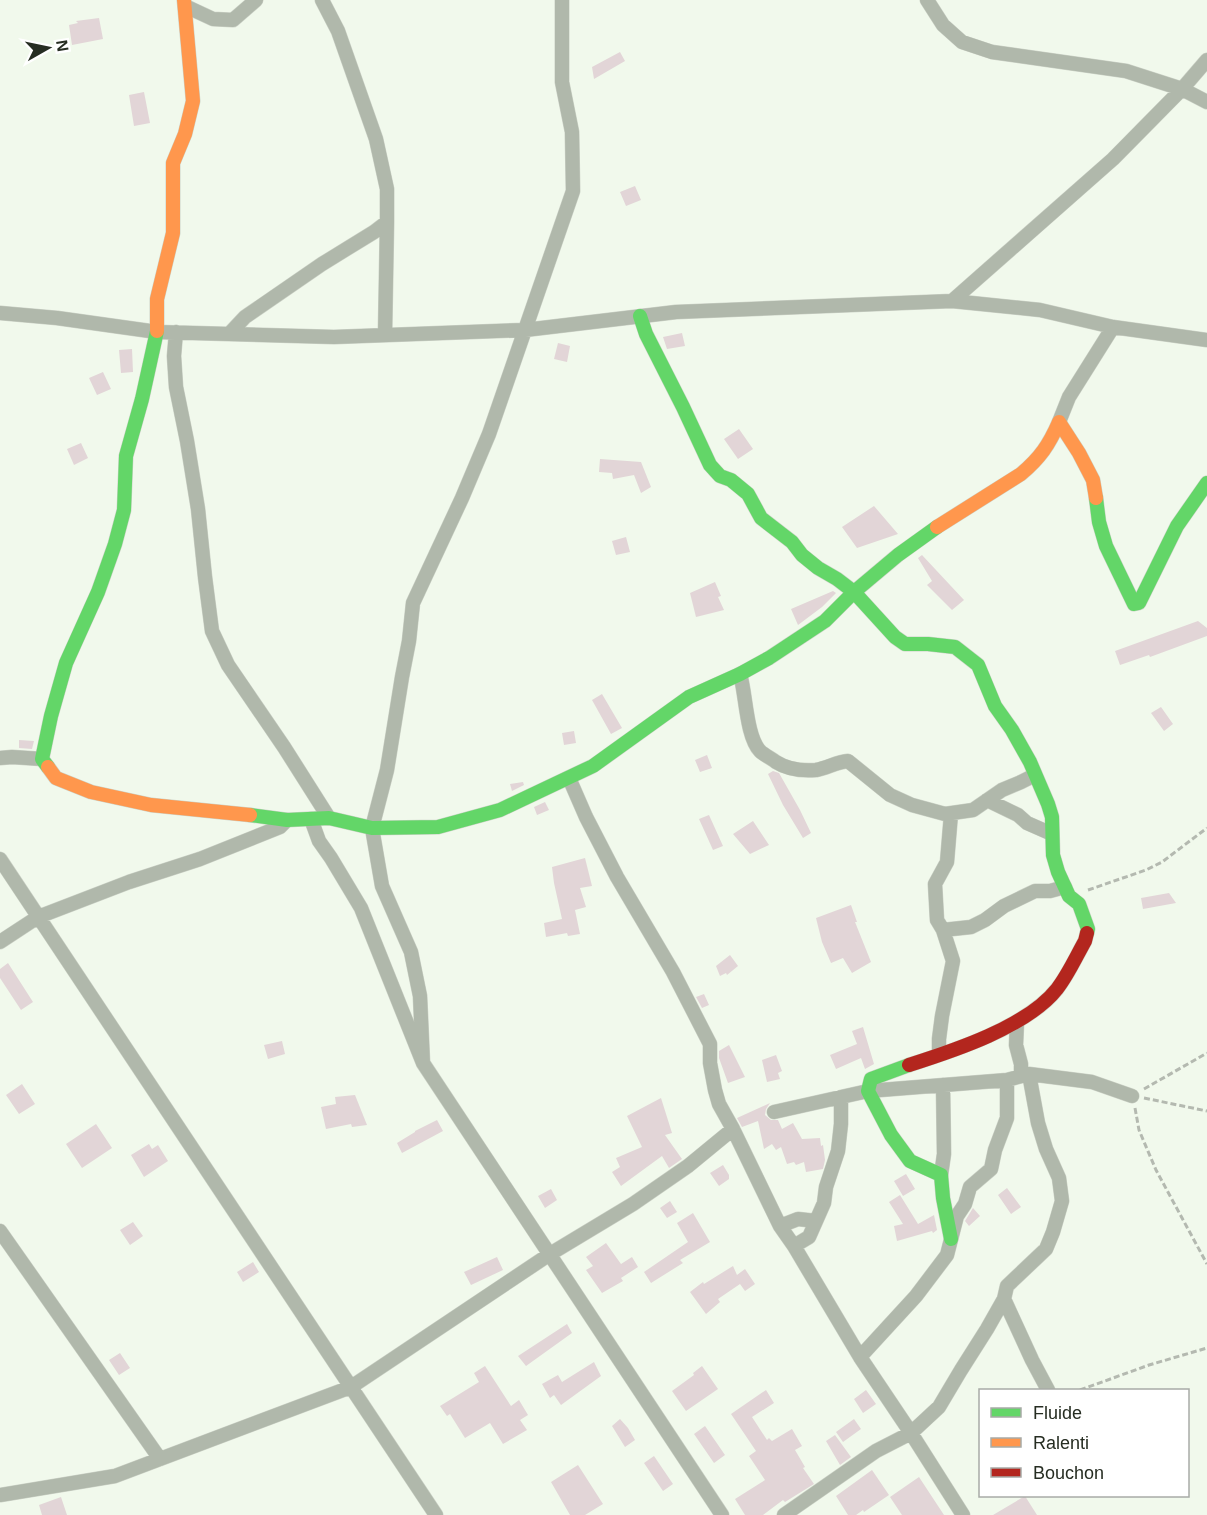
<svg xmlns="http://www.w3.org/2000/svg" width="1207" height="1515" viewBox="0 0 1207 1515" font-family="Helvetica,sans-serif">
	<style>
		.building { fill: #e2d5d7 }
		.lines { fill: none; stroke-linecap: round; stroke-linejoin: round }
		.street-casing { stroke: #cdd3c8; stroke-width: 15 }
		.fast-casing { stroke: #cdd3c8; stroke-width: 15 }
		.slow-casing { stroke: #cdd3c8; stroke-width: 15 }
		.jam-casing { stroke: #cdd3c8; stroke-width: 15 }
		.path { stroke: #b4b9b0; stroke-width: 3; stroke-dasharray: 6 3; stroke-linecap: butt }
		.street { stroke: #b0b8ab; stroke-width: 14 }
		.fast { stroke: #63d668; stroke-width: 14 }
		.slow { stroke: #ff974d; stroke-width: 14 }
		.jam { stroke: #b3261e; stroke-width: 14 }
	</style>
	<rect width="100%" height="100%" fill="#f1f9ec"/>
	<!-- building -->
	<path class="building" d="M99 18 103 39 72 45 69 25 78 23 76 21Z
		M620 52 625 61 594 79 592 67Z
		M144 92 150 123 134 126 129 95Z
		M635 186 641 200 626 206 620 192Z
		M682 333 685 346 667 349 663 337Z
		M558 343 570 346 567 362 554 359Z
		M132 349 133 372 121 373 119 350Z
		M103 372 111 389 97 395 89 378Z
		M739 429 753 449 738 459 724 439Z
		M81 443 88 458 74 465 67 449Z
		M600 459 641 462 651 487 641 493 634 475 613 479 612 473 599 472Z
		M874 506 898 534 857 548 842 527Z
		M626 537 630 552 616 555 612 541Z
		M922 555 964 600 952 610 927 585 932 581 918 558Z
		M715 582 721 596 718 597 724 610 696 617 690 593Z
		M833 591 836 593 822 607 798 625 791 609Z
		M1198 621 1207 628V636L1150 657 1149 655 1120 665 1115 651Z
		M602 694 622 728 611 734 592 700Z
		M1161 707 1173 724 1164 731 1151 713Z
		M574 731 576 743 564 745 562 733Z
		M19 740 34 741 32 749 19 748Z
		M707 755 712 768 700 772 695 760Z
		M773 771 779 773 800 810 811 833 803 838 783 805 768 774Z
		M523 782 524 785 512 791 510 784Z
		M545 802 549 810 537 815 534 807Z
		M709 815 723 846 713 850 699 819Z
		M753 821 769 845 750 854 733 834Z
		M585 858 592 886 580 888 586 907 575 910 580 934 568 936 567 933 546 937 544 923 562 919 554 883 552 867Z
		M1169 893 1176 903 1143 909 1141 898Z
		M851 905 857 922H855L871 962 852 973 843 958 831 963 822 942 816 918Z
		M730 955 738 966 727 975 726 973 720 976 716 966Z
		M8 963 33 1002 21 1010 0 978V969Z
		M704 994 709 1005 702 1008 696 997Z
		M863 1027 874 1064 865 1069 861 1058 836 1069 830 1055 857 1044 852 1031Z
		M282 1041 285 1054 268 1059 264 1045Z
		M729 1045 745 1077 728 1083 719 1058V1051Z
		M776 1055 782 1071 778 1073 780 1079 767 1082 762 1060Z
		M22 1084 35 1104 19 1114 6 1095Z
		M355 1095 367 1125 352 1127 351 1124 326 1129 321 1107 336 1104 335 1097Z
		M661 1098 672 1133 665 1135 682 1159 669 1168 662 1156 621 1186 612 1172 620 1167 616 1158 642 1147 627 1116Z
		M770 1103 766 1109 765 1115 771 1120H778L782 1129 793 1123 802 1139 820 1138 821 1146 823 1145 825 1160 823 1169 806 1172 804 1162 796 1165 794 1162 787 1164 781 1147 776 1150 772 1144 764 1149 758 1121 742 1127 737 1118Z
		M437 1120 443 1131 402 1153 397 1143 415 1132V1131Z
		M96 1124 112 1148 82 1168 66 1144Z
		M149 1144 152 1149 158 1145 168 1161 144 1177 131 1155Z
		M723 1165 729 1175V1179L719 1186 710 1173Z
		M906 1174 915 1189 903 1196 894 1181Z
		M1007 1188 1021 1207 1011 1214 998 1195Z
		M551 1189 557 1200 545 1208 538 1196Z
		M900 1195 918 1224 934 1215 937 1230 933 1233 932 1231 897 1241 894 1226 903 1224 889 1202Z
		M670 1201 677 1212 667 1218 660 1208Z
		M973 1208 980 1216 969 1226 965 1221Z
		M693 1213 710 1242 680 1260 683 1263 651 1283 644 1272 688 1242 677 1223Z
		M133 1222 143 1236 130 1245 120 1230Z
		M606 1243 621 1264 632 1257 638 1267 621 1278 623 1281 602 1293 586 1270 593 1266 586 1257Z
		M497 1257 503 1270 471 1285 464 1272Z
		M253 1262 259 1272 243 1282 237 1272Z
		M733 1266 737 1275 745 1269 755 1284 745 1291 740 1284 718 1299 720 1302 706 1314 690 1292 703 1282 704 1284Z
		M567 1324 572 1333 526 1366 518 1356Z
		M120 1353 130 1368 119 1375 109 1360Z
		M594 1362 601 1376 561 1405 554 1395 550 1398 542 1384 558 1375 562 1382Z
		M485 1366 511 1406 519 1400 528 1415 520 1420 527 1430 503 1444 490 1423 465 1438 450 1414 447 1416 440 1406 479 1382 474 1373Z
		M702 1366 718 1389 686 1411 672 1391 694 1375 693 1373Z
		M766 1390 774 1403 752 1417 767 1440 769 1438 772 1441 792 1429 802 1446 795 1450 805 1467 803 1468 814 1484 785 1502 783 1500 763 1515H745L735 1499 765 1480 749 1456 756 1451 731 1414Z
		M866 1390 876 1404 863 1413 854 1399Z
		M620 1419 628 1428 635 1440 625 1447 612 1426Z
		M854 1419 861 1429 843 1442 836 1432Z
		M705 1426 725 1455 714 1463 694 1434Z
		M835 1435 851 1457 840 1465 826 1441Z
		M654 1456 673 1484 663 1491 644 1463Z
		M578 1465 603 1504 585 1515H570L551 1482Z
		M872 1470 889 1495 864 1512 863 1510 856 1515H848L836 1496Z
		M919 1477 944 1515H902L890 1497Z
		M1025 1496 1037 1515H993Z
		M61 1497 67 1515H42L39 1505Z"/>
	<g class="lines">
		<!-- street casing -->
		<g class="street-casing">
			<path id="street" d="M927 0 943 25 962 42 992 52 1126 71 1182 89 1207 102
				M185 6 213 19 233 20 256 0
				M952 301 1113 159 1182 89 1207 60
				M0 313 57 318 157 332 334 337 525 330 676 312 952 301 1040 310 1113 327 1207 340
				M176 332 174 356 176 387 187 441 198 509 205 577 212 631 228 665 284 747 329 818
				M230 333 245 317 322 264 374 232 387 222V189L376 139 338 31 322 0
				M385 335 387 222
				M1059 422 1069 397 1113 327
				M740 674C746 694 746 736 760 751 764 755 771 758 776 762 787 769 803 771 816 770 827 768 837 762 848 761L890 795 912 805 945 814 973 810 1002 790 1021 782 1035 775
				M0 758 12 757 42 759
				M569 778 586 817 617 877 673 972 710 1044V1063L715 1090 719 1104 733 1129 780 1226 794 1246 860 1357 911 1433 963 1515
				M987 800 1018 815 1027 823 1052 834
				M311 819 319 841 331 858 361 908 423 1063 722 1515
				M0 859 436 1515
				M943 930 971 927 985 920 1004 906 1035 891H1050L1065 887
				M0 942 38 917 129 882 200 859 280 827 287 820
				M1017 1022 1016 1045 1021 1064V1076
				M939 1054V1039L942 1016 953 961 943 930 937 920 935 884 947 862 951 814
				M423 1063 420 996 411 952 382 886 372 828 387 770 402 677 409 641 413 603 462 498 489 434 573 191 572 132 562 82V0
				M1029 1074 1038 1123 1046 1149 1059 1178 1062 1201 1053 1232 1046 1249 1007 1286 1004 1299 1032 1360 1048 1390
				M774 1112 868 1091 1007 1080 1029 1074 1092 1082 1132 1096
				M941 1175 944 1154 943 1085
				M780 1226 798 1219 816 1221
				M0 1231 160 1459
				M794 1246 809 1237 824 1203 826 1187 838 1151 841 1124V1097
				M860 1357 916 1296 947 1255 957 1216 965 1204 970 1187 991 1169 995 1150 1007 1118V1080
				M0 1495 115 1476 351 1387 550 1254 633 1204 688 1166 733 1129
				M784 1515 876 1451 911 1433 939 1407 961 1370 987 1329 1004 1299"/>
		</g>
		<!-- fast casing -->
		<g class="fast-casing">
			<path id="fast" d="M640 316 646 334 683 407 710 465 720 476 731 480 748 494 761 518 792 542 802 555 818 568 837 579 854 592 895 637 905 644H928L955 647 978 665 995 706 1012 730 1030 762 1048 804 1052 817 1053 855 1058 872 1069 896 1079 904 1088 929 1087 933
				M1096 498 1099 522 1106 546 1134 604 1139 603 1177 526 1207 483
				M48 767 42 759 51 716 66 663 98 592 115 544 124 510 126 456 142 399 157 331
				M250 815 287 820 329 818 372 828 438 827 500 810 593 766 689 697 740 674 769 658 825 621 854 592 898 555 937 527
				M909 1065 871 1079 868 1091 891 1135 910 1161 941 1175 943 1198 951 1239"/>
		</g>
		<!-- slow casing -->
		<g class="slow-casing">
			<path id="slow" d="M157 331V299L173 233V163L185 134 193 101 184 0
				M937 527 1021 474C1040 458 1049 445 1059 422L1079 453 1093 480 1096 498
				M48 767 56 778 91 792 151 805 250 815"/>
		</g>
		<!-- jam casing -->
		<g class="jam-casing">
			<path id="jam" d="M909 1065C953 1051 1027 1027 1057 989 1068 975 1076 957 1085 941L1087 933"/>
		</g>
		<!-- path -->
		<path class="path" d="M1088 890 1146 870 1162 862 1207 828
			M1144 1089 1207 1053
			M1144 1098 1207 1111
			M1135 1108 1139 1130 1156 1170 1207 1264
			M1080 1390 1149 1365 1207 1348"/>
		<!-- street -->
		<use href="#street" class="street"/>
		<!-- fast -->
		<use href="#fast" class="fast"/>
		<!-- slow -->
		<use href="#slow" class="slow"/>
		<!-- jam -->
		<use href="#jam" class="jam"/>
	</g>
	<!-- legend -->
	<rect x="979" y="1389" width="210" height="108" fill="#ffffff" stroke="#a8aba7" stroke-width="1.5"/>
	<rect x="991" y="1408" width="30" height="9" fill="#63d668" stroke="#a8aba7" stroke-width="1.5"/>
	<text x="1033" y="1419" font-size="18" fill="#262d22">Fluide</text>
	<rect x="991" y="1438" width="30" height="9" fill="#ff974d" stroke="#a8aba7" stroke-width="1.5"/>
	<text x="1033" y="1449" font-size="18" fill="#262d22">Ralenti</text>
	<rect x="991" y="1468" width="30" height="9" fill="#b3261e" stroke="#a8aba7" stroke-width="1.5"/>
	<text x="1033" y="1479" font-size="18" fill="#262d22">Bouchon</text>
	<!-- north arrow -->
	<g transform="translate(48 48) rotate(81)" stroke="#ffffff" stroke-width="4.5" paint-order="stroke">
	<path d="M0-4.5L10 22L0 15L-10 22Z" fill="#262d22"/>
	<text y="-9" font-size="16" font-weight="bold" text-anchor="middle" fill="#262d22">N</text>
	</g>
</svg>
